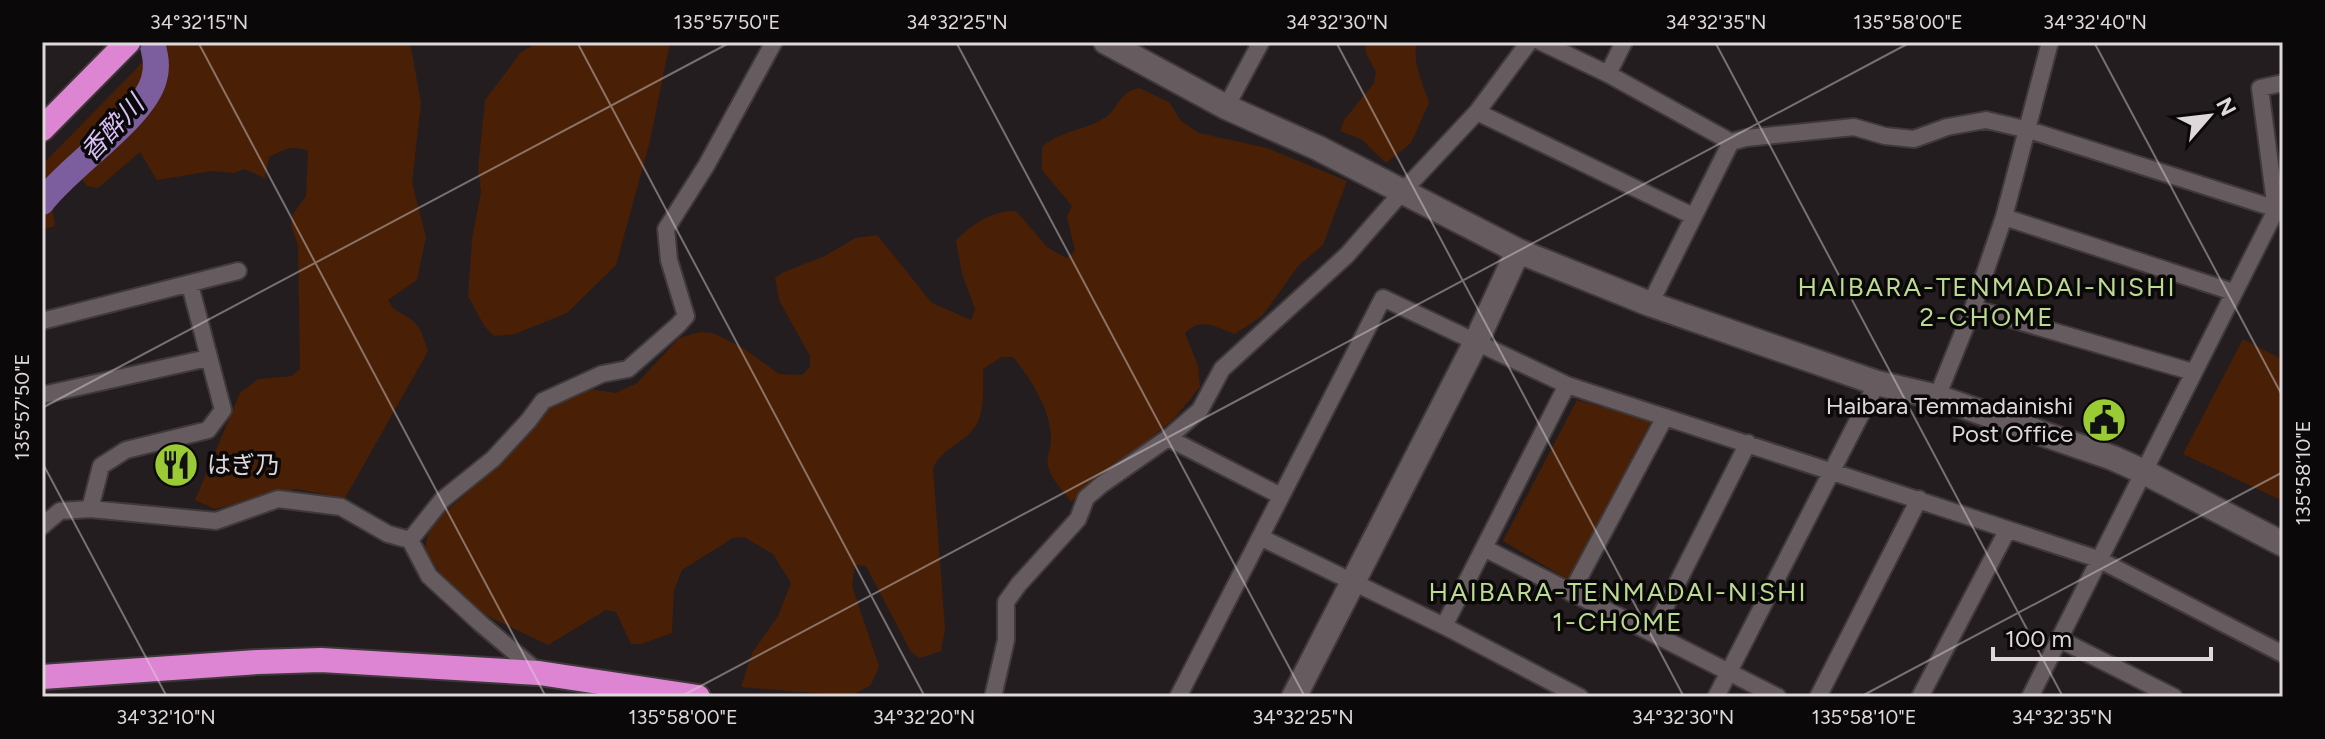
<svg xmlns="http://www.w3.org/2000/svg" width="2325" height="739" viewBox="0 0 2325 739" font-family="Figtree,'Noto Sans JP',sans-serif">
	<style>
		.green { fill: #491f05 }
		.lines { fill: none; stroke-linecap: round; stroke-linejoin: round }
		.river { stroke: #7c5e9e; stroke-width: 26 }
		.street-casing { stroke: #3f393b; stroke-width: 20 }
		.secondary-casing { stroke: #3f393b; stroke-width: 28 }
		.highway-casing { stroke: #3f393b; stroke-width: 28 }
		.street { stroke: #665c5f; stroke-width: 16 }
		.secondary { stroke: #665c5f; stroke-width: 24 }
		.highway { stroke: #dd85d3; stroke-width: 24 }
		.ticks { fill: none; stroke: #ded8da; stroke-width: 2; stroke-opacity: 0.45 }
		.labels { text-anchor: middle; stroke-width: 7; stroke-linejoin: round; paint-order: stroke }
		.poi-label { font-size: 24px; fill: #ded8da; stroke: #0b0809; text-anchor: end }
		.water-label { font-size: 26px; font-style: italic; fill: #d9c1f8; stroke: #0b0809 }
		.neighbourhood-label { font-size: 26px; letter-spacing: 2px; fill: #bdda92; stroke: #0b0809 }
		.neatline { fill: none; stroke: #ded8da; stroke-width: 3 }
		.ticks-label { font-size: 20px; text-anchor: middle; fill: #ded8da }
	</style>
	<rect width="100%" height="100%" fill="#241d1f"/>
	<!-- green -->
	<path class="green" d="M160 42H410L421 103 412 183 426 237 417 280 388 300C394 313 403 312 413 321 422 328 424 341 428 351L345 498 296 489 215 509 195 500 240 393 258 379 292 376 300 369 298 246 291 225 293 214 306 196 308 151C292 144 283 150 269 157L265 178 244 169 234 173 212 171 157 180 140 152 98 188 87 186 72 166 48 180 55 226 42 230V165L135 70Z
		M539 42H670L650 141 616 265 567 313 515 334 494 336 485 327 468 296 472 239 481 192 478 169 485 100 521 52Z
		M1365 42H1418C1410 60 1424 85 1429 103L1411 143 1386 163 1361 139 1340 131 1344 120 1374 83 1376 72 1366 53Z
		M1139 88 1169 102 1181 121 1199 133 1267 148 1347 181 1323 245 1299 265 1262 316 1235 334C1216 328 1202 316 1185 333L1198 366 1200 387 1174 419 1071 502C1064 492 1051 479 1048 466 1046 457 1051 449 1051 441 1052 411 1031 379 1013 357H1002L983 369C983 389 986 417 971 432 958 446 941 450 933 468L945 629 941 651 920 658 911 652 866 566 855 565 852 586 879 666 871 685 851 696 741 687 752 653 778 616 791 583 773 554 744 537 733 538 682 570 674 590 672 633 641 644H631L616 612 606 610 548 645 473 609 442 577 425 548 430 526 501 462 547 409 583 388 616 393 637 383 679 338 700 332 713 333 743 348 779 374 802 375 810 367V356L779 300 775 278 784 272 825 256 855 238 877 235 932 303 971 320 975 309 962 274 956 240C973 224 993 210 1016 211L1047 247 1066 258 1075 251 1067 217 1072 206 1042 170V147C1060 130 1088 130 1106 117 1121 106 1117 93 1139 88Z
		M2243 339 2283 360V501L2183 454Z
		M1577 400 1651 421 1569 580 1503 541Z"/>
	<g class="lines">
		<!-- river -->
		<path class="river" d="M42 202C69 166 144 118 154 79 158 65 155 55 152 42"/>
		<!-- street casing -->
		<g class="street-casing">
			<path id="street" d="M1541 42 1608 74 1731 142 1746 138 1854 127 1885 136 1914 139 1947 127 1986 120 2029 130 2283 211
				M1608 74 1624 42
				M1226 107 1261 42
				M1477 112 1693 216
				M2004 217 2233 292
				M1650 304 1731 142
				M1973 308 2193 372
				M42 321 238 271
				M47 394 208 358
				M1937 397 1973 308 2004 217 2050 42
				M1168 438 1281 496
				M90 509 101 466 126 450 208 430 223 410 190 285
				M42 526 60 511 90 509 216 521 278 499 341 507 388 534 410 540 429 576 480 623 538 672
				M1260 537 1444 626 1580 697
				M410 540 442 500 493 459 529 420 543 401 602 374 628 369 678 325 686 316 669 260 666 229 706 166 774 42
				M1484 548 1778 697
				M1571 593 1665 417
				M1444 626 1567 385
				M1652 633 1748 443
				M2059 639 2174 697
				M993 697 1006 640V602L1019 584 1078 519 1086 498 1101 485 1168 438 1200 410 1222 369 1347 255 1403 191 1477 112 1529 42
				M1178 697 1383 298 1567 385 2098 559 2283 654
				M1716 697 1877 383
				M1818 697 1919 499
				M1920 697 2007 531
				M2030 697 2276 210 2260 88 2283 83"/>
		</g>
		<!-- secondary casing -->
		<g class="secondary-casing">
			<path id="secondary" d="M1106 42 1226 107 1318 148 1518 251 1650 304 1877 383 1937 397 2113 458 2144 472 2283 544
				M1294 697 1476 342 1518 251"/>
		</g>
		<!-- highway casing -->
		<g class="highway-casing">
			<path id="highway" d="M42 129 128 42
				M42 677 258 662 321 660 539 673 698 697"/>
		</g>
		<!-- street -->
		<use href="#street" class="street"/>
		<!-- secondary -->
		<use href="#secondary" class="secondary"/>
		<!-- highway -->
		<use href="#highway" class="highway"/>
	</g>
	<!-- ticks -->
	<path class="ticks" d="M198 42 546 697M577 42 925 697M956 42 1305 697M1336 42 1684 697M1715 42 2063 697M2094 42 2283 397M42 408 731 42M42 462 167 697M680 697 1911 42M1860 697 2283 472"/>
	<!-- icons -->
	<defs>
		<g id="civic-disc" transform="scale(2.3)"><circle r="9.5" fill="#9acb34" stroke="#0b0809"/><path d="M-.6-6.5H3V-4.5H.6V-3L4-1V1h2V6H-6V1h2V-1L-.6-3ZM-1.2 2.5V6h2.4V2.5Z" fill="#111"/></g>
		<g id="restaurant-disc" transform="scale(2.3)"><circle r="9.5" fill="#9acb34" stroke="#0b0809"/><path d="M-5-6h1v4h1v-4h1v4h1v-4h1v5L-1.5 .5V6h-2V.5L-5-1ZM5-6V6H3V1.5H1.5Q1.5-4 5-6Z" fill="#111"/></g>
	</defs>
	<g fill-rule="evenodd">
		<use href="#civic-disc" x="2104" y="420"/>
		<use href="#restaurant-disc" x="176" y="465"/>
	</g>
	<g class="labels">
		<!-- poi labels -->
		<g class="poi-label">
			<text x="2073" y="414">Haibara Temmadainishi<tspan x="2073" dy="28">Post Office</tspan></text>
			<text x="207" y="473" text-anchor="start">はぎ乃</text>
		</g>
		<!-- water labels -->
		<g class="water-label">
			<text transform="translate(112 128) rotate(-47)" y="9">香酔川</text>
		</g>
		<!-- neighbourhood labels -->
		<g class="neighbourhood-label">
			<text x="1987" y="296">HAIBARA-TENMADAI-NISHI<tspan x="1987" dy="30">2-CHOME</tspan></text>
			<text x="1618" y="601">HAIBARA-TENMADAI-NISHI<tspan x="1618" dy="30">1-CHOME</tspan></text>
		</g>
	</g>
	<!-- border -->
	<rect width="2325" height="739" fill="none" stroke="#0b0809" stroke-width="88"/>
	<!-- north arrow -->
	<g transform="translate(2209 116) rotate(62)" stroke="#0b0809" stroke-width="6" paint-order="stroke">
	<path d="M0-6L14 30L0 20L-14 30Z" fill="#ded8da"/>
	<text y="-12" font-size="22" font-weight="bold" text-anchor="middle" fill="#ded8da">N</text>
	</g>
	<!-- scale -->
	<path d="M1993 647v12h218v-12" fill="none" stroke="#ded8da" stroke-width="4"/>
	<text x="2005" y="647" font-size="24" fill="#ded8da" stroke="#0b0809" stroke-width="6" paint-order="stroke">100 m</text>
	<rect x="44" y="44" width="2237" height="651" class="neatline"/>
	<g class="ticks-label">
		<text x="199" y="29">34°32'15"N</text>
		<text x="727" y="29">135°57'50"E</text>
		<text x="957" y="29">34°32'25"N</text>
		<text x="1337" y="29">34°32'30"N</text>
		<text x="1716" y="29">34°32'35"N</text>
		<text x="1908" y="29">135°58'00"E</text>
		<text x="2095" y="29">34°32'40"N</text>
		<text transform="translate(22 407) rotate(-90)" y="7">135°57'50"E</text>
		<text transform="translate(2303 473) rotate(-90)" y="7">135°58'10"E</text>
		<text x="166" y="724">34°32'10"N</text>
		<text x="683" y="724">135°58'00"E</text>
		<text x="924" y="724">34°32'20"N</text>
		<text x="1303" y="724">34°32'25"N</text>
		<text x="1683" y="724">34°32'30"N</text>
		<text x="1864" y="724">135°58'10"E</text>
		<text x="2062" y="724">34°32'35"N</text>
	</g>
</svg>
